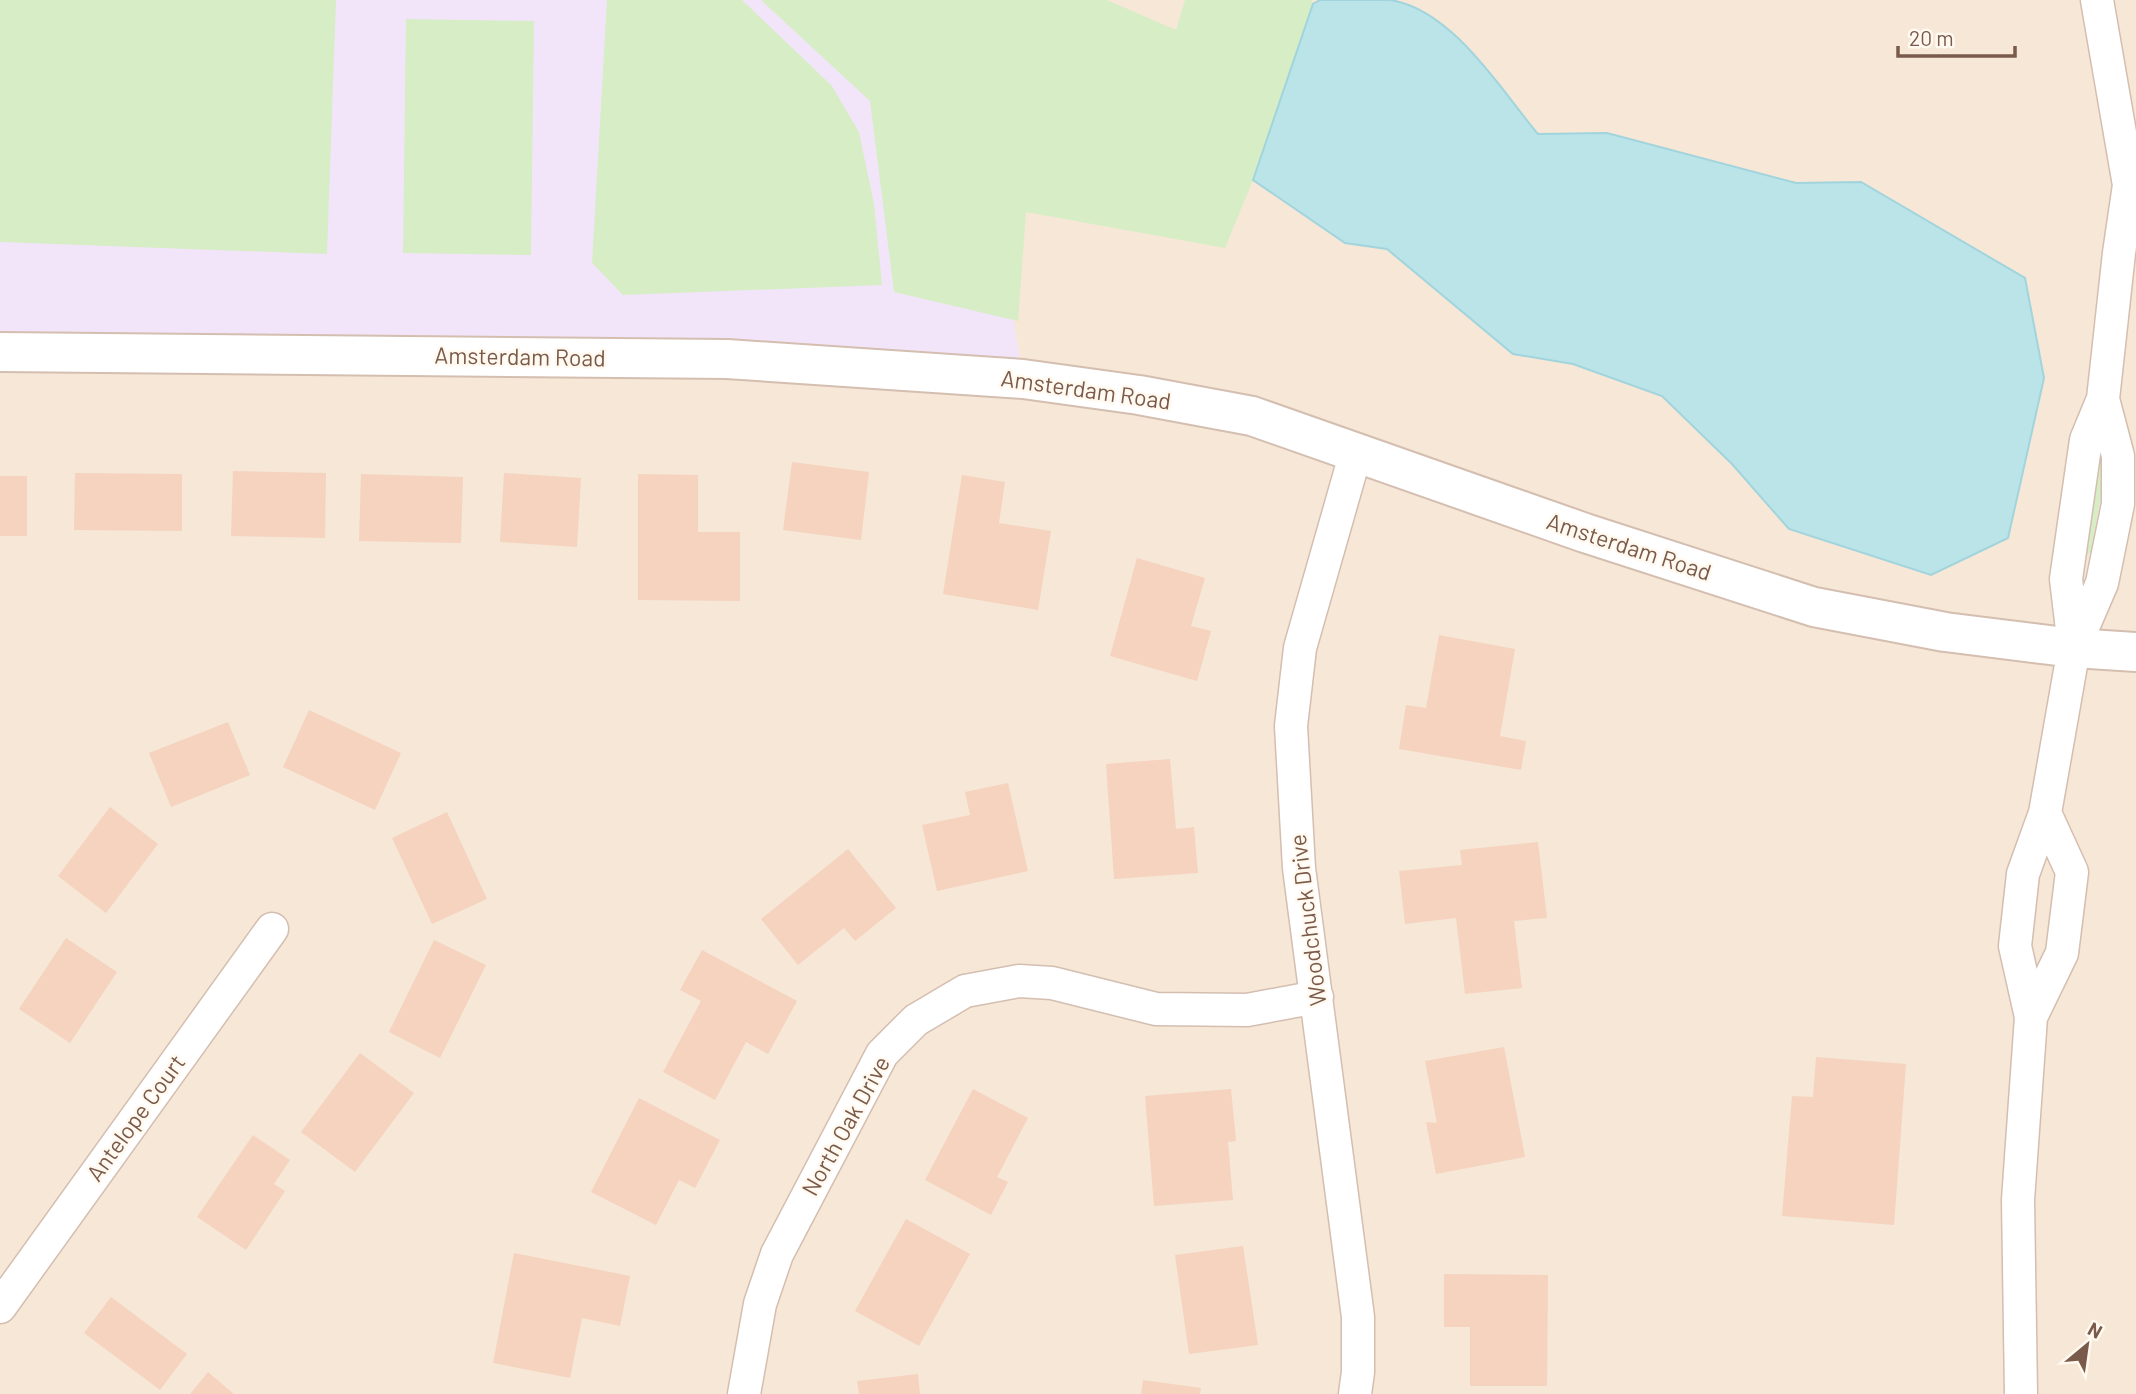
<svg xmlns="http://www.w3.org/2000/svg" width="2136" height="1394" viewBox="0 0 2136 1394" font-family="Barlow,sans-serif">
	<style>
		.residential { fill: #f6e7d7 }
		.education { fill: #f2e5fa }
		.green { fill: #d7edc6 }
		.water { fill: #bbe4e9; stroke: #a1d4dc; stroke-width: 2 }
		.building { fill: #f5d3bf }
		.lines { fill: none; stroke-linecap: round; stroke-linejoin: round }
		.minor-casing { stroke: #d4beb0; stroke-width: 35 }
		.tertiary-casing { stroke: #d4beb0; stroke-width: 42 }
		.minor { stroke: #fff; stroke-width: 32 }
		.tertiary { stroke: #fff; stroke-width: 38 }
		.labels { text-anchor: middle; stroke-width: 5; stroke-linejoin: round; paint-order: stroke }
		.street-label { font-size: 23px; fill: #7a5a4a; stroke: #fff9f0 }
	</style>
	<rect width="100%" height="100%" fill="#fef5e9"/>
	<!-- residential -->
	<path class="residential" d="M963 0H2136V1394H0V352L978 95Z"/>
	<!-- education -->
	<path class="education" d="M0 0H800L978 95 1023 379 0 352Z"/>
	<!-- green -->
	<path class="green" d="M0 0H336L327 254 0 242Z
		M607 0H742L832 86 859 132 874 204 882 285 623 295 592 263Z
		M761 0H1107L1176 30 1185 0H1312L1313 4 1253 180 1225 248 1026 212 1018 321 894 292 870 101Z
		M406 19 534 21 531 255 403 253Z
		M2091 448 2102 449 2101 494 2091 552 2083 557Z"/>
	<!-- water -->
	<path class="water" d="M1320 0C1343 0 1368 0 1390 0 1452 9 1501 90 1538 134L1607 133 1796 183 1861 182 2025 278 2044 378 2008 538 1931 575 1789 529 1732 464 1662 396 1573 364 1513 354 1387 249 1345 243 1253 180 1313 4Z"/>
	<!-- building -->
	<path class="building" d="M792 462 869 472 861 540 783 530Z
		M233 471 326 473 325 538 231 536Z
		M75 473 182 474V531L74 530Z
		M504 473 581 478 577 547 500 542Z
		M361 474 463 477 461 543 359 541Z
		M638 474 698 475V532H740V601L638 600Z
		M962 475 1005 482 999 523 1051 531 1038 610 943 594Z
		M0 476H27V536H0Z
		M1137 558 1205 578 1191 626 1211 631 1197 681 1110 656Z
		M1439 635 1515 649 1500 736 1526 741 1521 770 1399 749 1406 705 1426 708Z
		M309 710 401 753 375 810 283 767Z
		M228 722 250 775 171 807 149 753Z
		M1170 759 1176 829 1194 827 1198 873 1114 879 1106 764Z
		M1008 783 1028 871 937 891 922 825 970 815 965 792Z
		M110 807 158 844 106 913 58 876Z
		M447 812 487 899 432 924 392 838Z
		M1538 842 1547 918 1514 921 1522 988 1465 994 1456 918 1405 924 1399 871 1462 865 1460 850Z
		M848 849 896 908 855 941 844 928 798 965 761 919Z
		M66 938 117 972 70 1043 19 1009Z
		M434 940 486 965 440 1058 389 1032Z
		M702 950 797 1001 768 1054 746 1042 715 1100 663 1072 701 1001 680 990Z
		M1504 1047 1525 1157 1436 1174 1426 1122 1437 1123 1425 1061Z
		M360 1053 414 1093 355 1172 301 1132Z
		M1816 1057 1906 1064 1894 1225 1782 1216 1792 1096 1813 1097Z
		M973 1089 1028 1118 997 1177 1008 1182 991 1215 925 1180Z
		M1231 1089 1236 1141 1228 1142 1233 1200 1154 1206 1145 1096Z
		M639 1098 720 1140 695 1188 679 1180 656 1225 591 1192Z
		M253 1135 290 1160 274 1184 285 1191 246 1250 197 1217Z
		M906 1219 970 1254 919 1346 855 1311Z
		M1243 1246 1258 1345 1189 1354 1175 1255Z
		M514 1253 630 1276 620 1326 582 1318 570 1378 493 1363Z
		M1444 1274 1548 1275 1547 1386H1470V1327H1444Z
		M111 1297 187 1354 160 1390 84 1333Z
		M208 1372 234 1394H190Z
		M918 1374 920 1394H859L857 1381Z
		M1143 1380 1201 1388 1200 1394H1141Z"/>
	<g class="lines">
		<!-- minor casing -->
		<g class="minor-casing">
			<path id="minor" d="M2074 646 2066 579 2086 440 2103 399 2119 253 2129 185 2097 0
				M2031 1017 2062 953 2072 872 2045 813
				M0 1307 272 929
				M744 1394 760 1304 777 1254 882 1054 916 1020 965 991 1019 981 1052 983 1156 1009 1247 1010 1317 997
				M1355 1394 1358 1372V1317L1299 868 1291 726 1300 648 1356 452
				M2021 1394 2018 1200 2031 1017 2015 946 2023 874 2045 813 2074 648 2102 583 2118 504V456L2103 399"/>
		</g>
		<!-- tertiary casing -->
		<g class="tertiary-casing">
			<path id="tertiary" d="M0 352 727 359 1023 379 1139 395 1252 416 1585 533 1814 607 1945 632 2074 648 2136 652"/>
		</g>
		<!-- minor -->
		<use href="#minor" class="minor"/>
		<!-- tertiary -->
		<use href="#tertiary" class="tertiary"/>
	</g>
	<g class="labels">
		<!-- street labels -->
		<g class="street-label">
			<text transform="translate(520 357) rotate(1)" y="8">Amsterdam Road</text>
			<text transform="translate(1086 390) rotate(8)" y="8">Amsterdam Road</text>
			<text transform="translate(1629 547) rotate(18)" y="8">Amsterdam Road</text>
			<text transform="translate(1308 920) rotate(-97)" y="8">Woodchuck Drive</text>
			<text transform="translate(136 1118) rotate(-54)" y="8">Antelope Court</text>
			<text transform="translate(846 1126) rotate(-61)" y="8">North Oak Drive</text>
		</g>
	</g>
	<!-- north arrow -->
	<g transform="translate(2087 1345) rotate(29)" stroke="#fff9f0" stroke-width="5" paint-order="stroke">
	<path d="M0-5L12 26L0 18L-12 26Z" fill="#7a5a4a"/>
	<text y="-10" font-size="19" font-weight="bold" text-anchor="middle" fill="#7a5a4a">N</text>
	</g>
	<!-- scale -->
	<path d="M1898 46v10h117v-10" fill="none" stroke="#7a5a4a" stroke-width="3.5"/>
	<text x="1909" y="46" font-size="21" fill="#7a5a4a" stroke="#fff9f0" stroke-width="5" paint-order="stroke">20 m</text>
</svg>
